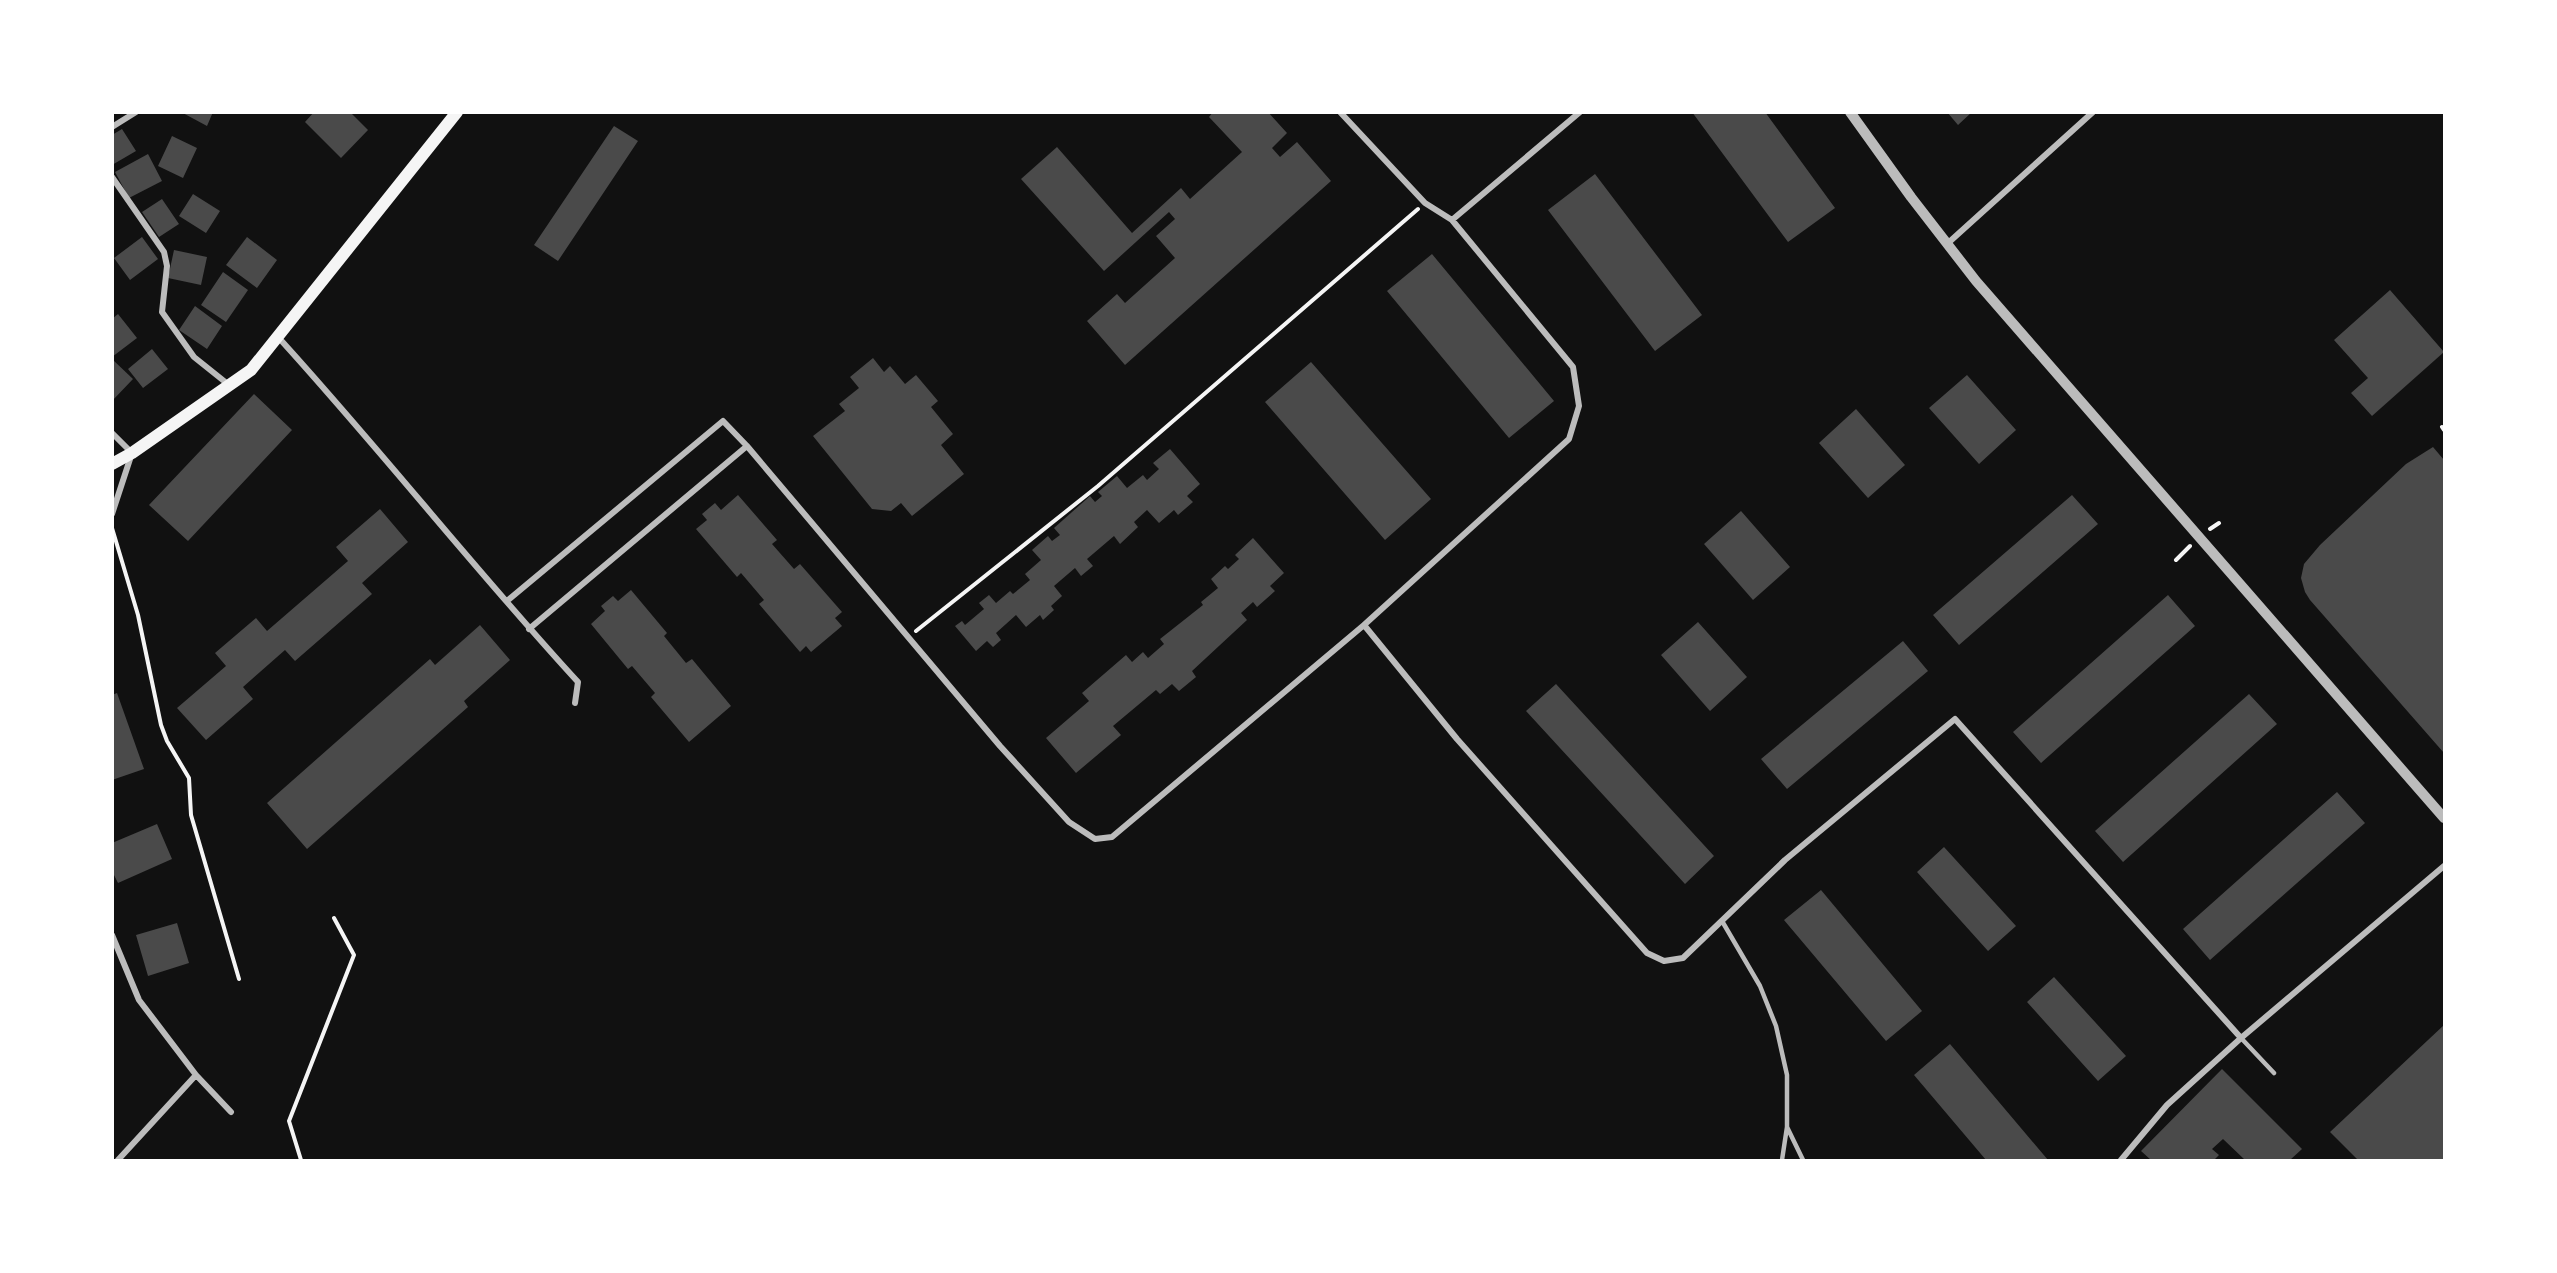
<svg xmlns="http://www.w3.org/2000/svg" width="2557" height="1273" viewBox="0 0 2557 1273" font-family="'Fira Sans Condensed',sans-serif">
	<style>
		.building { fill: #4a4a4a }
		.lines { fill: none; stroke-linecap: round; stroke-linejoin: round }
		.path { stroke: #f5f5f5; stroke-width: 4 }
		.service { stroke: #bcbcbc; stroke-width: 4.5 }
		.minor { stroke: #bcbcbc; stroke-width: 6 }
		.tertiary { stroke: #bcbcbc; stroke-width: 10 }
		.secondary { stroke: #f5f5f5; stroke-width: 12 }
	</style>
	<rect width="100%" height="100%" fill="#111"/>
	<!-- building -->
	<path class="building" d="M181 112H213L207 126Z
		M314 112H350L368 130 341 158 305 122Z
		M1213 112H1268L1287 133 1272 148 1280 157 1297 142 1331 181 1125 365 1087 321 1117 294 1125 303 1175 258 1156 236 1175 219 1169 212 1104 271 1021 179 1057 147 1132 233 1181 188 1190 199 1242 152 1209 117Z
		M1692 112H1765L1835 208 1788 242Z
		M1947 112H1972L1958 125Z
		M614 126 638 141 558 261 534 245Z
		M122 129 136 151 112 165V135Z
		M172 136 197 148 183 178 158 166Z
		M148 154 162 181 129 198 115 172Z
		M1595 174 1702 315 1655 351 1548 210Z
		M193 194 220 211 206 233 179 216Z
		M162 199 179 224 159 237 142 212Z
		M142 237 158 259 130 280 114 258Z
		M247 237 277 260 257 288 226 265Z
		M174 250 207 257 201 285 168 278Z
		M1432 254 1554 401 1509 438 1387 291Z
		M223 272 248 290 226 322 201 305Z
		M2390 290 2444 352 2372 416 2351 393 2368 378 2334 340Z
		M195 306 222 326 207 349 179 330Z
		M118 314 137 338 112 357V319Z
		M152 349 168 369 143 388 128 369Z
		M873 358 884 372 890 366 905 384 916 375 938 401 931 407 953 434 941 445 964 474 912 516 901 503 891 511 872 509 813 436 845 411 839 404 859 388 850 377Z
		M112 359 133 379 112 401Z
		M1311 362 1431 499 1385 540 1265 402Z
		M1967 375 2016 430 1979 464 1929 408Z
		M254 394 292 430 188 541 149 505Z
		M1856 409 1905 465 1868 498 1819 443Z
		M2433 447 2444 460V753L2310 600 2305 592 2301 578 2304 564 2320 545 2406 464Z
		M1170 449 1200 484 1187 496 1193 502 1178 515 1174 510 1159 523 1147 510 1134 522 1138 527 1120 544 1114 536 1087 559 1093 566 1081 576 1075 568 1054 586 1062 596 1051 606 1054 610 1043 620 1040 615 1026 627 1016 615 996 633 1001 640 993 647 987 641 976 651 955 626 962 621 965 625 984 609 979 603 989 595 996 603 1010 591 1013 594 1030 580 1025 574 1041 560 1032 550 1048 536 1052 541 1060 535 1054 528 1090 496 1095 502 1102 496 1098 492 1117 476 1127 488 1143 475 1147 480 1159 469 1153 463Z
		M738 495 777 540 772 544 794 569 800 564 842 612 835 618 842 626 811 652 806 646 800 652 759 604 764 600 741 573 737 577 696 529 707 520 702 514 715 503 721 510Z
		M2072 495 2098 524 1959 645 1933 615Z
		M380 509 408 542 362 583 372 594 295 661 285 650 243 687 253 699 206 740 177 708 226 666 215 653 256 618 267 631 348 561 336 547Z
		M1741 511 1790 567 1753 600 1704 544Z
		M1253 538 1284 573 1270 586 1275 591 1257 607 1253 602 1241 613 1247 620 1192 671 1196 677 1179 691 1172 684 1160 694 1156 690 1113 726 1121 735 1076 773 1046 738 1089 701 1082 693 1126 655 1132 662 1143 652 1148 658 1164 644 1160 639 1203 605 1201 602 1218 588 1211 579 1225 566 1228 569 1239 559 1235 555Z
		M631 590 667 633 664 636 686 663 692 659 731 706 689 742 651 697 655 693 632 666 628 669 591 624 605 611 601 606 613 596 618 601Z
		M2168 595 2195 626 2041 763 2013 732Z
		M1698 622 1747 677 1710 711 1661 655Z
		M480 625 510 660 464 701 468 707 307 849 267 803 430 659 435 665Z
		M1903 641 1928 671 1787 789 1761 759Z
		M1556 684 1714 856 1685 884 1526 711Z
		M117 693 144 769 112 780V695Z
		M2249 694 2277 724 2123 862 2095 831Z
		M2337 792 2365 823 2210 960 2183 929Z
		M157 824 172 859 118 883 112 871V843Z
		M1944 847 2016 926 1988 951 1917 872Z
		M1821 890 1922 1011 1886 1041 1784 920Z
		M177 923 189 963 148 976 136 935Z
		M2054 977 2126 1056 2098 1081 2027 1002Z
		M2444 1025V1160H2358L2330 1132Z
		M1950 1044 2048 1160H1986L1914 1075Z
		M2222 1069 2302 1149 2290 1160H2245L2223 1139 2212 1149 2219 1155 2214 1160H2151L2141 1151Z"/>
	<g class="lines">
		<!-- path -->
		<path class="path" d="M2442 427 2444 430
			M112 528 138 615 161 725 167 741 189 778 191 815 239 979
			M2210 529 2219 523
			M2176 560 2190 546
			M916 631 1098 486 1418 209
			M301 1160 289 1121 354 955 334 918"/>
		<!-- service -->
		<path class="service" d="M1722 921 1760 986 1776 1026 1787 1075V1127L1803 1160
			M2241 1038 2274 1073
			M1782 1160 1787 1127"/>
		<!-- minor -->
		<path class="minor" d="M112 127 136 112
			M112 177 164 252 167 266 162 312 194 357 229 385
			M1452 220 1580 112
			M1947 244 2093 112
			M278 337C381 450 475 570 578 682L575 703
			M112 433 132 453 112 514
			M507 601 723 421 747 446 1000 746 1069 822 1095 839 1112 837 1364 625 1569 439 1579 406 1573 367 1452 220 1425 203 1340 112
			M1364 625 1457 739 1647 953 1664 961 1683 958 1785 860 1955 719 2241 1038
			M529 629 747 446
			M112 935 139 1000 196 1075 231 1112
			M118 1160 196 1075
			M2121 1160 2167 1105 2241 1038 2444 866"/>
		<!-- tertiary -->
		<path class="tertiary" d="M1850 112 1911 197 1976 281 2444 818"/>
		<!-- secondary -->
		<path class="secondary" d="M112 464 132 453 251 370 457 112"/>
	</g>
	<!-- border -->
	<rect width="2557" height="1273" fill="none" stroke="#ffffff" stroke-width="228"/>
</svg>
